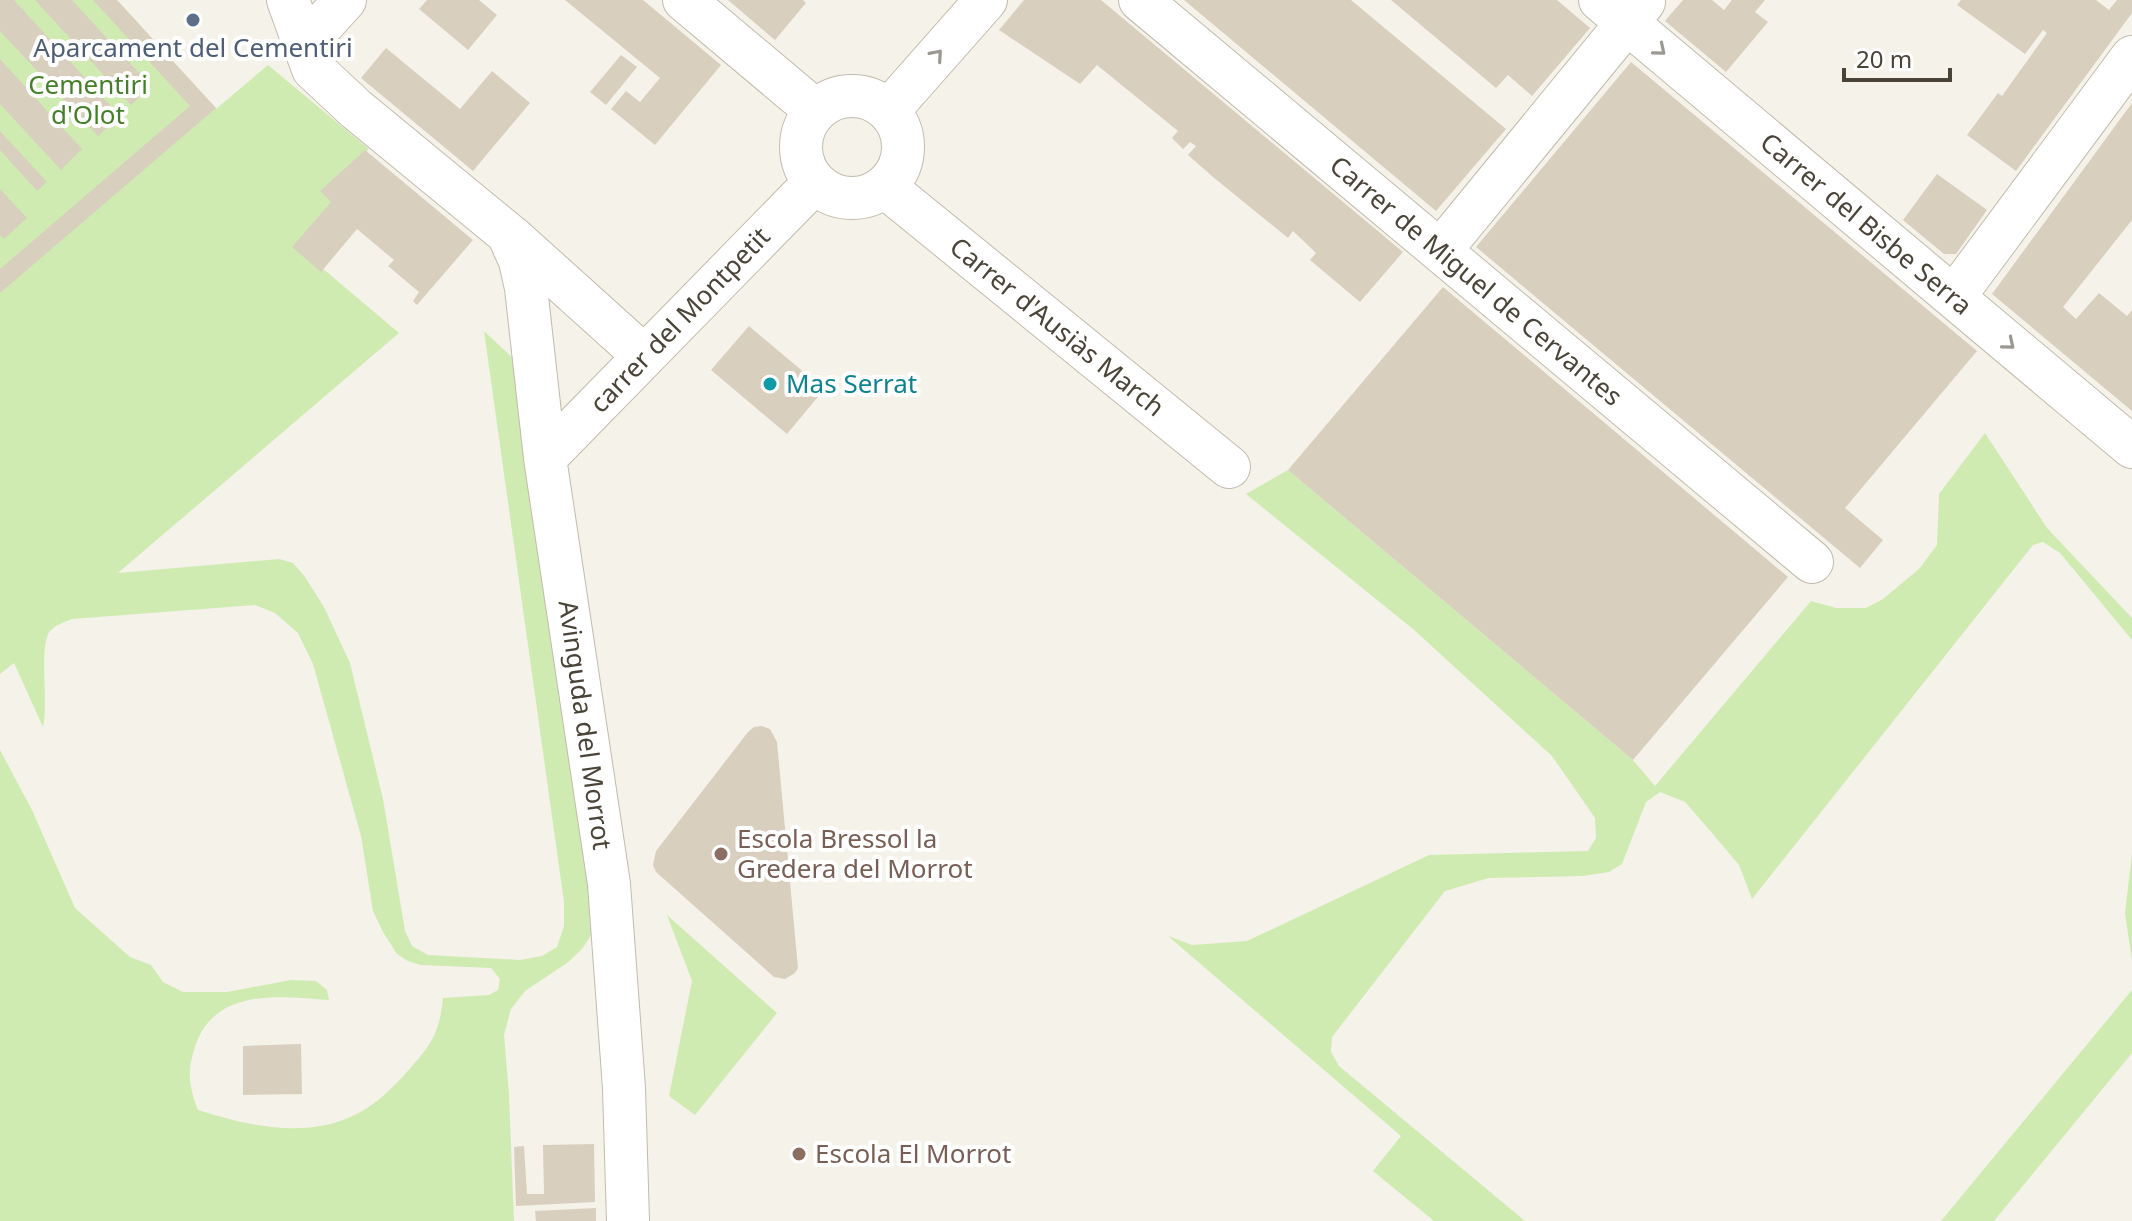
<svg xmlns="http://www.w3.org/2000/svg" width="2132" height="1221" viewBox="0 0 2132 1221" font-family="'Noto Sans',sans-serif">
	<style>
		.green { fill: #cfebb2 }
		.building { fill: #d8cfbf }
		.lines { fill: none; stroke-linecap: round; stroke-linejoin: round }
		.street-casing { stroke: #c2bbac; stroke-width: 44 }
		.street { stroke: #fff; stroke-width: 42 }
		.oneway { stroke: #9b9892 }
		.service-dot { fill: #5c6f8a; stroke: #fff; stroke-width: 3 }
		.culture-dot { fill: #0f9aa8; stroke: #fff; stroke-width: 3 }
		.education-dot { fill: #8d6e63; stroke: #fff; stroke-width: 3 }
		.labels { text-anchor: middle; stroke-width: 8; stroke-linejoin: round; paint-order: stroke }
		.service-label { font-size: 26px; fill: #4e5e75; stroke: #fff }
		.park-label { font-size: 26px; fill: #457f28; stroke: #fff }
		.street-label { font-size: 26px; fill: #4a4438; stroke: #fff }
		.culture-label { font-size: 26px; fill: #0d838f; stroke: #fff; text-anchor: start }
		.education-label { font-size: 26px; fill: #785e54; stroke: #fff; text-anchor: start }
	</style>
	<rect width="100%" height="100%" fill="#f5f2ea"/>
	<!-- green -->
	<path class="green" d="M0 0H117L216 109 268 65 369 149 322 190 333 201 295 245 399 333 118 573 279 559 293 563 305 577 324 607 350 663 383 799 405 931 412 946 428 955 520 960 542 956 557 947 564 926V902L484 331 535 379 594 931 582 949 567 963 525 991 511 1009 504 1035 509 1095 514 1221H0V750L32 810 75 908 130 957 151 965 163 982 183 992H227L291 980 316 981 327 990 329 1000C281 996 216 988 196 1044 187 1070 188 1084 198 1110 244 1125 301 1138 348 1118 371 1109 390 1091 406 1073 430 1046 439 1036 443 998L489 995 498 990 500 979 491 968 421 965 408 961 397 954 383 932 373 911 361 836 313 664 298 633 275 613 255 605 72 619C65 622 55 625 50 631 38 648 49 702 43 727L14 663 0 674Z
		M1985 433 2047 528 2132 618V640L2060 553 2043 542 2033 545 1752 899 1739 865 1712 833 1685 802 1660 792 1646 802 1622 864 1609 872 1583 876 1489 878 1445 891 1332 1037 1331 1052 1339 1066 1525 1221H1434L1373 1171 1401 1136 1168 936 1192 945 1247 941 1429 855 1588 851 1596 838 1595 818 1552 756 1413 629 1246 494 1288 470 1633 760 1655 786 1811 601 1836 608H1866L1883 599 1919 569 1937 545 1939 494Z
		M2132 853V961L2125 913Z
		M667 915 777 1013 695 1115 669 1096 692 981Z
		M2132 990V1053L1994 1221H1941Z"/>
	<!-- building -->
	<path class="building" d="M0 0H14L120 116 98 136 0 31Z
		M35 0H72L151 86 131 105Z
		M93 0H117L216 108 0 293V269L190 106Z
		M427 0H479L497 15 468 50 419 9Z
		M565 0H643L721 65 655 145 611 109 626 91 640 102 660 78Z
		M728 0H803L806 3 775 40Z
		M1024 0H1101L1403 252 1360 302 1310 260 1316 253 1293 231 1288 238 1213 177 1188 155 1196 146 1190 142 1183 149 1172 138 1178 131 1097 65 1080 84 999 30Z
		M1184 0H1351L1506 129 1436 211Z
		M1391 0H1557L1590 28 1532 96 1508 75 1496 88Z
		M1683 0H1712L1724 10 1732 0H1765L1755 12 1768 22 1726 72 1665 21Z
		M1961 0H2096L2109 10 2117 0H2132V13L2016 171 1967 135 1998 93 2002 96 2047 33 2043 30 2025 54 1957 5Z
		M386 48 460 109 492 71 530 103 473 171 361 78Z
		M621 55 637 67 606 105 590 92Z
		M0 59 82 149 61 170 0 104Z
		M1631 62 1977 351 1845 508 1883 540 1860 568 1476 247Z
		M2132 103V220L2063 307 2076 319 2099 293 2127 316 2132 310V411L1992 294Z
		M0 131 47 182 37 191 0 150Z
		M365 150 473 240 417 305 413 301 419 292 388 266 394 260 357 229 321 272 292 247 331 202 320 191Z
		M1937 174 1987 210 1956 254H1944L1903 220Z
		M0 189 27 218 4 239 0 235Z
		M1443 287 1788 577 1633 760 1288 470Z
		M749 326 806 374 804 376 822 392 787 434 711 370Z
		M762 726 770 729 777 742 798 968 795 973 785 979 774 977 656 872 653 865 656 851 748 732 754 727Z
		M301 1044 302 1094 243 1095V1046Z
		M594 1144 595 1202 516 1206 514 1147 524 1146 527 1194H544L543 1145Z
		M596 1208V1221H536L535 1211Z"/>
	<g class="lines">
		<!-- street casing -->
		<g class="street-casing">
			<path id="street" d="M288 0 313 69 356 109 508 234 520 261 526 288 545 458 609 884 624 1088 628 1221
				M684 0 815 110
				M1140 0 1812 562
				M1600 0 2132 447
				M305 44 345 0
				M801 147a51 51 0 1 1 102 0a51 51 0 1 1-102 0Z
				M889 110 986 0
				M885 187 1229 467
				M512 237 644 356
				M1440 251 1644 2
				M1954 297 2132 57
				M545 458 815 182"/>
		</g>
		<!-- street -->
		<use href="#street" class="street"/>
	</g>
	<!-- one-way arrows -->
	<defs><path id="oneway-chevron" d="M-2-3.5L2.5 0L-2 3.5" fill="none" stroke-width="1.6" stroke-linecap="round" stroke-linejoin="round" transform="scale(2)"/></defs>
	<g class="oneway">
		<use href="#oneway-chevron" transform="translate(1660 50) rotate(40)"/>
		<use href="#oneway-chevron" transform="translate(937 55) rotate(-49)"/>
		<use href="#oneway-chevron" transform="translate(2009 344) rotate(40)"/>
	</g>
	<!-- markers -->
	<circle class="service-dot" cx="193" cy="20" r="8"/>
	<circle class="culture-dot" cx="770" cy="384" r="8"/>
	<g class="education-dot">
		<circle cx="721" cy="854" r="8"/>
		<circle cx="799" cy="1154" r="8"/>
	</g>
	<g class="labels">
		<!-- service labels -->
		<g class="service-label">
			<text x="193" y="57">Aparcament del Cementiri</text>
		</g>
		<!-- park labels -->
		<g class="park-label">
			<text x="88" y="94">Cementiri<tspan x="88" dy="30">d'Olot</tspan></text>
		</g>
		<!-- street labels -->
		<g class="street-label">
			<text transform="translate(1866 224) rotate(40)" y="9">Carrer del Bisbe Serra</text>
			<text transform="translate(1476 281) rotate(40)" y="9">Carrer de Miguel de Cervantes</text>
			<text transform="translate(680 320) rotate(-46)" y="9">carrer del Montpetit</text>
			<text transform="translate(1057 327) rotate(39)" y="9">Carrer d'Ausiàs March</text>
			<text transform="translate(585 725) rotate(82)" y="9">Avinguda del Morrot</text>
		</g>
		<!-- culture labels -->
		<g class="culture-label">
			<text x="786" y="393">Mas Serrat</text>
		</g>
		<!-- education labels -->
		<g class="education-label">
			<text x="737" y="848">Escola Bressol la<tspan x="737" dy="30">Gredera del Morrot</tspan></text>
			<text x="815" y="1163">Escola El Morrot</text>
		</g>
	</g>
	<!-- scale -->
	<path d="M1844 68v12h106v-12" fill="none" stroke="#4a4438" stroke-width="4"/>
	<text x="1856" y="68" font-size="24" fill="#4a4438" stroke="#ffffff" stroke-width="6" paint-order="stroke">20 m</text>
</svg>
